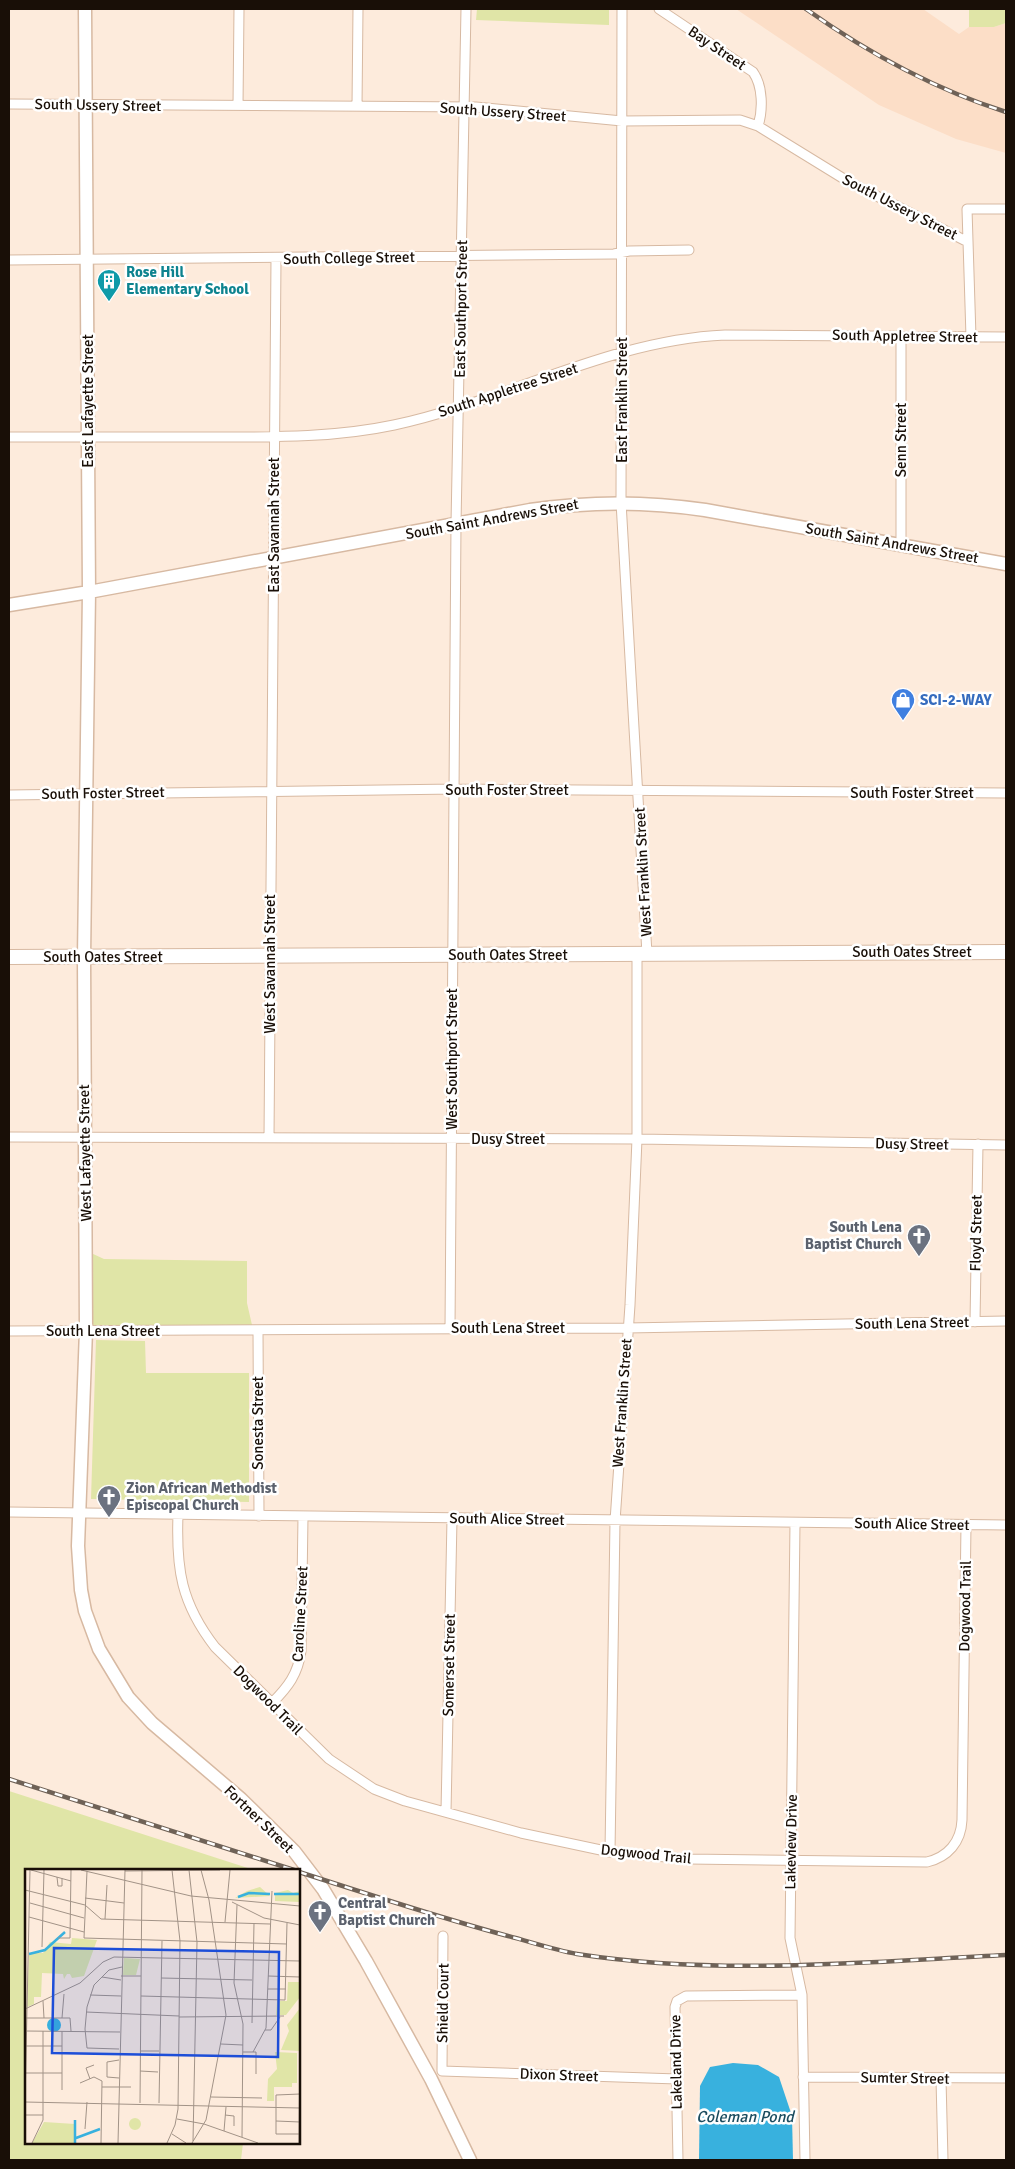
<svg xmlns="http://www.w3.org/2000/svg" width="1015" height="2169" viewBox="0 0 1015 2169" font-family="Signika,sans-serif">
	<style>
		.built { fill: #fcdec7 }
		.green { fill: #e0e5a7 }
		.water { fill: #38b1de }
		.lines { fill: none; stroke-linecap: round; stroke-linejoin: round }
		.street-casing { stroke: #d7b9a2; stroke-width: 11 }
		.secondary-casing { stroke: #d7b9a2; stroke-width: 15 }
		.primary-casing { stroke: #d7b9a2; stroke-width: 16 }
		.street { stroke: #fff; stroke-width: 9 }
		.secondary { stroke: #fff; stroke-width: 12 }
		.primary { stroke: #fff; stroke-width: 14 }
		.rail-casing { stroke: #6f6257; stroke-width: 4.5 }
		.rail { stroke: #fff; stroke-width: 2.5; stroke-dasharray: 8; stroke-linecap: butt }
		.labels { text-anchor: middle; stroke-width: 5; stroke-linejoin: round; paint-order: stroke }
		.street-label { font-size: 15px; fill: #190f07; stroke: #fff }
		.culture-label { font-size: 15px; font-weight: bold; fill: #0d838f; stroke: #fff; text-anchor: start }
		.shop-label { font-size: 15px; font-weight: bold; fill: #366cbe; stroke: #fff; text-anchor: start }
		.worship-label { font-size: 15px; font-weight: bold; fill: #5b616d; stroke: #fff; text-anchor: start }
		.water-label { font-size: 16px; font-style: italic; fill: #1b4c5f; stroke: #fff }
		.inset-river { fill: none; stroke: #38b1de; stroke-width: 2.5 }
		.inset-road { fill: none; stroke: #a29387; stroke-width: 1 }
		.view { fill: #1d4ed8; fill-opacity: 0.15; stroke: #1d4ed8; stroke-width: 2.5 }
		.inset-edge { fill: none; stroke: #190f07; stroke-width: 2.5 }
	</style>
	<rect width="100%" height="100%" fill="#fdebdc"/>
	<!-- built -->
	<path class="built" d="M736 9H923L959 34 969 27H994L1006 23V153L956 139 879 105Z"/>
	<!-- green -->
	<path class="green" d="M477 9H609V25L476 20Z
		M969 9H1006V23L994 27H969Z
		M91 1253 104 1259 247 1261V1303L252 1325H93Z
		M96 1340 145 1341 146 1373H249V1502L91 1499Z
		M9 1791 254 1870H26V2143H243L241 2160H9Z"/>
	<!-- water -->
	<path class="water" d="M733 2063 758 2065 779 2077 792 2116 793 2160H699L700 2086 710 2067Z"/>
	<g class="lines">
		<!-- street casing -->
		<g class="street-casing">
			<path id="street" d="M622 9 621 502 647 954
				M659 9 753 72C763 86 763 110 758 126
				M9 104 476 107 622 121 740 120 758 126 849 182 966 241
				M238 105 239 9
				M357 106 358 9
				M9 260 614 254 629 251 689 250
				M971 337 967 209H1006
				M9 437C76 437 142 437 209 437 271 437 333 438 394 425 506 401 609 340 725 335L1006 337
				M901 545V336
				M9 795 456 789 1006 793
				M9 1137 637 1139 1006 1145
				M269 1138 276 259
				M975 1322 978 1144
				M450 1329 456 524 466 9
				M258 1330 259 1516
				M9 1331 627 1328 1006 1321
				M9 1512 1006 1525
				M178 1515C176 1569 181 1603 215 1647L329 1759 374 1789 405 1801 521 1833 610 1852 688 1859 927 1862C948 1857 961 1842 962 1820L966 1525
				M795 1523 790 1938 802 1995 805 2160
				M272 1703C288 1687 298 1674 301 1651L303 1517
				M446 1812 452 1519
				M610 1852 615 1521 630 1305 637 1139V954
				M442 2071 677 2079
				M442 2071 443 1936
				M803 2077 1006 2078
				M941 2079 943 2160
				M678 2160 675 2007 677 2001 686 1996 802 1995"/>
		</g>
		<!-- secondary casing -->
		<g class="secondary-casing">
			<path id="secondary" d="M85 9 89 592 84 957 86 1330 78 1546 81 1590 85 1611 99 1649 128 1697 152 1723 241 1799 294 1851 323 1889 366 1961 431 2079 470 2160
				M9 605 89 592 530 510C590 501 646 501 705 510L1006 564"/>
		</g>
		<!-- primary casing -->
		<g class="primary-casing">
			<path id="primary" d="M9 957 1006 952"/>
		</g>
		<!-- street -->
		<use href="#street" class="street"/>
		<!-- secondary -->
		<use href="#secondary" class="secondary"/>
		<!-- primary -->
		<use href="#primary" class="primary"/>
		<!-- rail casing -->
		<g class="rail-casing">
			<path id="rail" d="M806 9C868 53 934 89 1006 112
				M9 1779 294 1870
				M299 1872C368 1894 437 1917 508 1936 531 1942 554 1950 577 1954 719 1976 864 1962 1006 1955"/>
		</g>
		<!-- rail -->
		<use href="#rail" class="rail"/>
	</g>
	<!-- icons -->
	<defs>
		<g id="building-pin" transform="scale(1.25)"><path d="M0 17L-7.5 6A9.5 9.5 0 1 1 7.5 6Z" fill="#0f9aa8" stroke="#fff"/><path d="M-4-6H4V6H1V3H-1V6H-4ZM-2.5-4.3h1.7v1.8h-1.7ZM.8-4.3h1.7v1.8H.8ZM-2.5-1h1.7V.8h-1.7ZM.8-1h1.7V.8H.8Z" fill="#fff"/></g>
		<g id="shop-pin" transform="scale(1.25)"><path d="M0 17L-7.5 6A9.5 9.5 0 1 1 7.5 6Z" fill="#3f7fe0" stroke="#fff"/><path d="M-5-2.5h2.3a2.7 3.5 0 0 1 5.4 0H5L5.5 6h-11ZM-1.5-2.5h3a1.5 2.3 0 0 0-3 0Z" fill="#fff"/></g>
		<g id="church-pin" transform="scale(1.25)"><path d="M0 17L-7.5 6A9.5 9.5 0 1 1 7.5 6Z" fill="#6b7280" stroke="#fff"/><path d="M-1.2-6h2.4v3.5h3.3v2.4h-3.3V6h-2.4V-.1h-3.3v-2.4h3.3Z" fill="#fff"/></g>
	</defs>
	<g fill-rule="evenodd">
		<use href="#building-pin" x="109" y="281"/>
		<use href="#shop-pin" x="903" y="700"/>
		<use href="#church-pin" x="919" y="1236"/>
		<use href="#church-pin" x="109" y="1497"/>
		<use href="#church-pin" x="320" y="1912"/>
	</g>
	<g class="labels">
		<!-- street labels -->
		<g class="street-label">
			<text transform="translate(717 48) rotate(34)" y="5">Bay Street</text>
			<text transform="translate(98 105) rotate(1)" y="5">South Ussery Street</text>
			<text transform="translate(503 112) rotate(4)" y="5">South Ussery Street</text>
			<text transform="translate(900 207) rotate(27)" y="5">South Ussery Street</text>
			<text transform="translate(349 258) rotate(-1)" y="5">South College Street</text>
			<text transform="translate(461 309) rotate(-89)" y="5">East Southport Street</text>
			<text transform="translate(905 336) rotate(1)" y="5">South Appletree Street</text>
			<text transform="translate(508 390) rotate(-18)" y="5">South Appletree Street</text>
			<text transform="translate(622 400) rotate(-90)" y="5">East Franklin Street</text>
			<text transform="translate(88 401) rotate(-90)" y="5">East Lafayette Street</text>
			<text transform="translate(901 440) rotate(-90)" y="5">Senn Street</text>
			<text transform="translate(492 519) rotate(-10)" y="5">South Saint Andrews Street</text>
			<text transform="translate(274 525) rotate(-90)" y="5">East Savannah Street</text>
			<text transform="translate(892 543) rotate(10)" y="5">South Saint Andrews Street</text>
			<text x="507" y="795">South Foster Street</text>
			<text transform="translate(103 793) rotate(-1)" y="5">South Foster Street</text>
			<text x="912" y="798">South Foster Street</text>
			<text transform="translate(643 872) rotate(-93)" y="5">West Franklin Street</text>
			<text x="912" y="957">South Oates Street</text>
			<text x="508" y="960">South Oates Street</text>
			<text x="103" y="962">South Oates Street</text>
			<text transform="translate(270 964) rotate(-90)" y="5">West Savannah Street</text>
			<text transform="translate(452 1059) rotate(-90)" y="5">West Southport Street</text>
			<text x="508" y="1144">Dusy Street</text>
			<text transform="translate(912 1144) rotate(1)" y="5">Dusy Street</text>
			<text transform="translate(85 1153) rotate(-91)" y="5">West Lafayette Street</text>
			<text transform="translate(976 1233) rotate(-89)" y="5">Floyd Street</text>
			<text transform="translate(912 1323) rotate(-1)" y="5">South Lena Street</text>
			<text x="508" y="1333">South Lena Street</text>
			<text x="103" y="1336">South Lena Street</text>
			<text transform="translate(622 1403) rotate(-86)" y="5">West Franklin Street</text>
			<text transform="translate(258 1423) rotate(-90)" y="5">Sonesta Street</text>
			<text transform="translate(507 1519) rotate(1)" y="5">South Alice Street</text>
			<text transform="translate(912 1524) rotate(1)" y="5">South Alice Street</text>
			<text transform="translate(965 1606) rotate(-89)" y="5">Dogwood Trail</text>
			<text transform="translate(300 1614) rotate(-87)" y="5">Caroline Street</text>
			<text transform="translate(449 1665) rotate(-89)" y="5">Somerset Street</text>
			<text transform="translate(268 1700) rotate(45)" y="5">Dogwood Trail</text>
			<text transform="translate(259 1819) rotate(44)" y="5">Fortner Street</text>
			<text transform="translate(791 1842) rotate(-89)" y="5">Lakeview Drive</text>
			<text transform="translate(646 1854) rotate(6)" y="5">Dogwood Trail</text>
			<text transform="translate(443 2003) rotate(-89)" y="5">Shield Court</text>
			<text transform="translate(676 2062) rotate(-91)" y="5">Lakeland Drive</text>
			<text transform="translate(559 2075) rotate(2)" y="5">Dixon Street</text>
			<text transform="translate(905 2078) rotate(1)" y="5">Sumter Street</text>
		</g>
		<!-- culture labels -->
		<g class="culture-label">
			<text x="126" y="277">Rose Hill<tspan x="126" dy="17">Elementary School</tspan></text>
		</g>
		<!-- shop labels -->
		<g class="shop-label">
			<text x="920" y="705">SCI-2-WAY</text>
		</g>
		<!-- worship labels -->
		<g class="worship-label">
			<text x="902" y="1232" text-anchor="end">South Lena<tspan x="902" dy="17">Baptist Church</tspan></text>
			<text x="126" y="1493">Zion African Methodist<tspan x="126" dy="17">Episcopal Church</tspan></text>
			<text x="338" y="1908">Central<tspan x="338" dy="17">Baptist Church</tspan></text>
		</g>
		<!-- water labels -->
		<g class="water-label">
			<text x="745" y="2122">Coleman Pond</text>
		</g>
	</g>
	<!-- overview -->
	<g transform="translate(25 1869)">
		<rect width="275" height="275" fill="#fdebdc"/>
		<path d="M235 18 245 27 210 29 222 22ZM263 21 268 24 275 22V33L250 32V24ZM47 69 72 71 59 107 47 109 45 105H42L39 110 38 105 17 104 16 128H9V135L2 138 4 84H18L25 73 46 75ZM99 89 115 90 111 106H98ZM263 113H275V128L261 146H251L252 132H262ZM275 139V182L256 181 264 162 262 156ZM250 183 272 184V214H267V218H249V232H242L243 210 252 200ZM104 255a6 6 0 1 1 12 0a6 6 0 1 1-12 0ZM19 253 50 255 51 274H7Z" fill="#e0e5a7"/>
		<path d="M22 156a7 7 0 1 1 14 0a7 7 0 1 1-14 0Z" fill="#38b1de"/>
		<path class="inset-river" d="M249 25H275M213 28 224 24 245 25M4 85 20 81 40 63M50 251V274M51 269 75 260"/>
		<path class="inset-road" d="M6 1 46 12M56 1 166 27 275 37M164 1 172 73 168 272M62 2 59 69 262 75M100 2 195 1M32 8 33 17H37V9M0 21 60 36 76 50 245 55M60 29 99 34M207 33 239 49 275 56M5 34 59 49M212 36 209 114 218 155 217 268M4 48 59 63M80 50 82 16M200 53 205 1M33 69H45L46 1M17 78 19 1M96 107H116M243 107 275 108M77 108 96 111M136 109 227 111M243 120H261M65 126 96 127M116 127 260 131 262 54M18 132 19 149M0 140 55 114 78 93 89 88 275 92M61 143 154 147M154 148 259 147M1 149H45L46 162M37 149 39 125M227 154 229 54M240 161H246L255 148M1 162 95 163M196 175 218 176M0 177H37M94 180 62 179 60 160 62 138 69 116 84 101 97 98M115 182H134M218 183H231V205M228 183 241 159 247 22M94 191 82 193V208L94 209M115 202 133 203M0 204H37M65 210 61 199 69 196M55 214 69 208 77 212 76 274M77 218H106M37 221V162M186 228 237 229M0 233 275 239M0 233 5 1M115 234 117 1M134 234 137 72M0 246H18M200 246 209 247V257M152 250 179 255 233 274M251 252 275 253M60 260 62 233M199 262 201 238M147 265 161 274M274 265H251V226L275 225M7 274 18 251V162M93 274 100 1M142 274 150 256 153 240 155 72 147 1M167 274 181 251 201 146 184 31 176 1M274 274 275 183"/>
		<path class="view" d="M29 79 254 83 253 188 27 184Z"/>
		<rect width="275" height="275" class="inset-edge"/>
	</g>
	<!-- border -->
	<rect width="1015" height="2169" fill="none" stroke="#190f07" stroke-width="20"/>
</svg>
